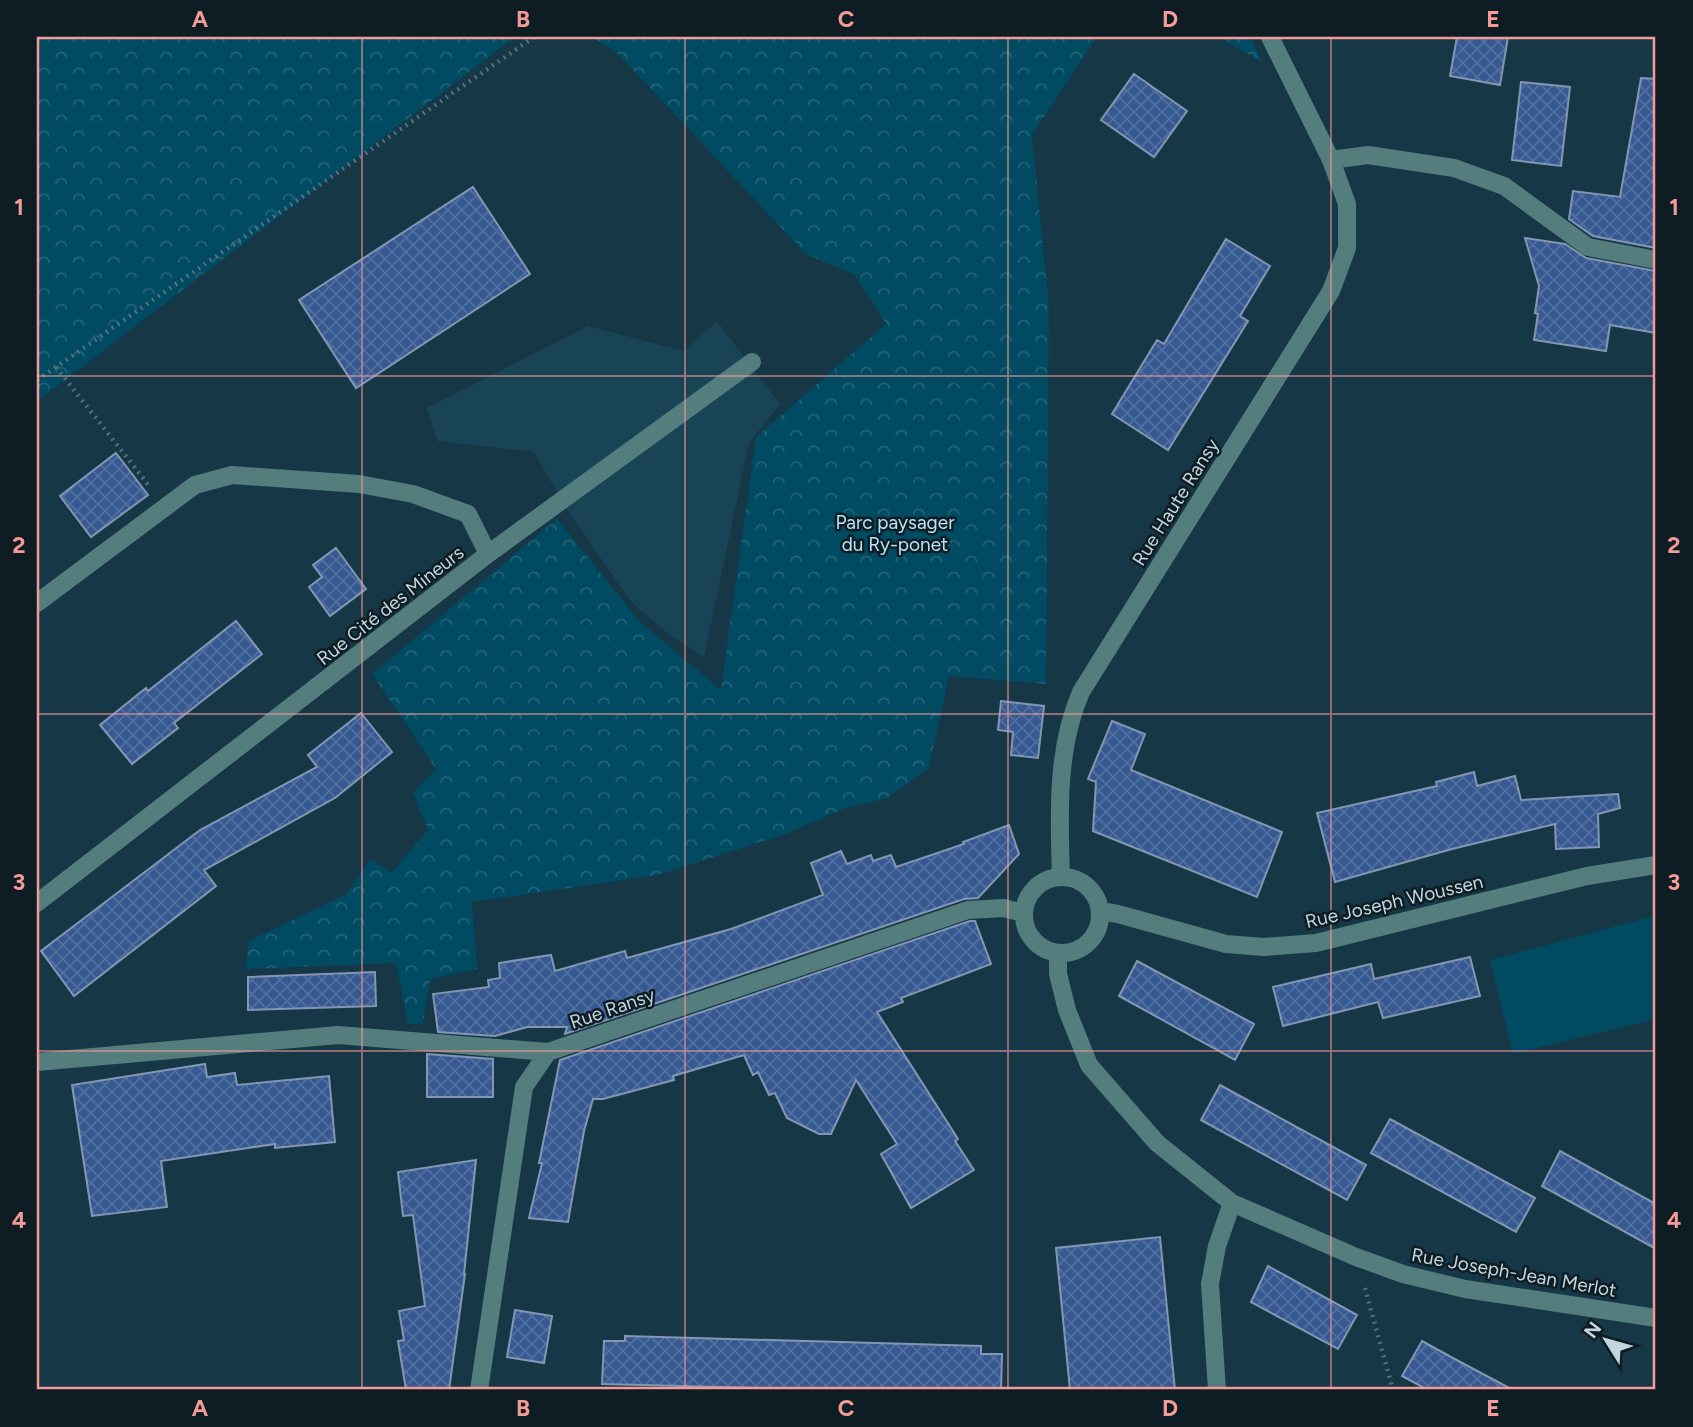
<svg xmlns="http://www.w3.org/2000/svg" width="1693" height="1427" viewBox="0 0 1693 1427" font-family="Figtree,sans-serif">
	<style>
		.built { fill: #184456 }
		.green { fill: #004a62 }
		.park { fill: url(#park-crowns) }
		.building { fill: url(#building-cross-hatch); stroke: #8496b3; stroke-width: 2 }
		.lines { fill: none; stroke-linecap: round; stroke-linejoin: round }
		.path { stroke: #54707d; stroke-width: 4.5; stroke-dasharray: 2 5; stroke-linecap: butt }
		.minor { stroke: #547d7d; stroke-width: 18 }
		.grid { fill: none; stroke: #f59b97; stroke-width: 2; stroke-opacity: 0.55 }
		.labels { text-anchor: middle; stroke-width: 5; stroke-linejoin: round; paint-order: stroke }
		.street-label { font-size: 19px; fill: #c3d5de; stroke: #0e1d23 }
		.park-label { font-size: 19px; fill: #b8e2f6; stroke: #0e1d23 }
		.neatline { fill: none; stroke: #f59b97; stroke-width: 2.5 }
		.grid-label { font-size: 23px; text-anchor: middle; font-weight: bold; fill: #f59b97 }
	</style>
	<defs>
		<pattern id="park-crowns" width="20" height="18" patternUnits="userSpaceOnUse" patternTransform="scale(1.75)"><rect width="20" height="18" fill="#004a62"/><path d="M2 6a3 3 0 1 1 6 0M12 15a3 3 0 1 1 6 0" fill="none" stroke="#246378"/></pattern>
		<pattern id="building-cross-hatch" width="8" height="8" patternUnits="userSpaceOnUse" patternTransform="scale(1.75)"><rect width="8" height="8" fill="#365991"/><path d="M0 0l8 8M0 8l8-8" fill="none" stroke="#5170a0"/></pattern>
	</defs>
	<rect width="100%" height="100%" fill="#153746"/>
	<!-- built -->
	<path class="built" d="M717 321 780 404 749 443 704 657 671 636 631 602 566 508 534 452 437 441 427 408 588 326 684 351Z"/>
	<!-- green -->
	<path class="green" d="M1654 916 1656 926V1019L1513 1054 1490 960Z"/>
	<!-- park -->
	<path class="park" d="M37 37H515L37 401Z
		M593 37H1097L1032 135 1049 306 1046 684 949 676 929 768 887 798 843 809 788 833 658 875 472 902 477 969 430 979 423 1023 408 1024 396 963 245 969 249 941 345 895 370 859 392 872 428 830 413 793 436 769 372 674 557 519 640 622 721 690 756 437 886 324 855 275 806 254 620 56Z
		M1218 37H1251L1262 62Z"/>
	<!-- building -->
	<path class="building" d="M1457 37H1508L1500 85 1450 76Z
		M1134 74 1187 111 1154 157 1101 120Z
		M1641 78 1656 79V248L1593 236 1569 219 1573 191 1620 197Z
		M1521 82 1570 87 1561 166 1512 160Z
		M473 187 530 274 356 388 299 300Z
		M1525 238 1565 244 1586 258 1656 271V333L1610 325 1606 351 1534 340 1538 314 1535 313 1539 286Z
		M1226 239 1270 266 1240 316 1248 321 1168 450 1112 414 1157 340 1164 344Z
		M116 453 148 495 91 537 60 496Z
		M336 548 366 589 330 616 309 587 322 577 313 565Z
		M236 621 262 654 174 723 178 728 132 764 100 725 146 688 148 691Z
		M1001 701 1044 706 1038 758 1011 755 1013 732 998 730Z
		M361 713 392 752 335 798 204 870 216 886 74 996 41 951 200 830 317 767 308 755Z
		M1112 721 1145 734 1131 770 1282 832 1257 897 1093 831 1096 782 1088 779Z
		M1474 772 1477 786 1515 776 1521 800 1618 794 1620 808 1598 814 1599 847 1556 849 1555 824 1452 849 1335 882 1317 813 1437 786 1436 782Z
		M1009 825 1019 854 978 898 964 899 565 1034 567 1027H527L495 1036 438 1032 433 994 489 987 488 980 500 978 499 963 551 955 555 971 625 951 627 958 731 929 823 895 811 863 841 851 847 864 871 855 873 861 891 855 896 867 964 844 963 842Z
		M970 921H975L991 964 901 998 903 1002 877 1012 958 1139 955 1141 974 1170 911 1208 881 1154 897 1144 856 1080 831 1134H819L787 1118 775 1093 769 1095 758 1072 753 1075 744 1055 673 1076 674 1080 603 1099H593L584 1131 568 1222 529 1218 542 1163H539L560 1060Z
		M1470 957 1480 996 1383 1018 1378 1002 1283 1026 1273 987 1371 964 1374 979Z
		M1137 961 1254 1024 1235 1060 1119 996Z
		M375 972 376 1006 248 1010V977Z
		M427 1054 493 1059V1097H427Z
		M205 1064 207 1077 235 1073 237 1085 329 1076 335 1142 275 1148V1144L161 1161 167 1207 92 1216 72 1085Z
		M1220 1085 1366 1165 1347 1200 1201 1120Z
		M1390 1119 1535 1198 1516 1232 1371 1153Z
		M1560 1151 1656 1204V1249L1542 1186Z
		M476 1160 464 1274H465L449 1390H406L398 1341 404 1340 399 1311 425 1306 413 1215 403 1216 398 1172Z
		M1160 1237 1175 1390H1070L1056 1248Z
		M1268 1266 1357 1315 1338 1349 1251 1302Z
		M515 1310 552 1316 544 1363 507 1357Z
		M625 1336 981 1346V1354H1002L1001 1390H838L602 1384 604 1341H625Z
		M1422 1341 1451 1357 1513 1390H1428L1402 1376Z"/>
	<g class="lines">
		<!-- path -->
		<path class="path" d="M56 367 150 487
			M37 380 534 37
			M1365 1288 1393 1390"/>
		<!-- minor -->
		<path class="minor" d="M1331 160 1368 155 1454 168 1504 186 1588 247 1656 260
			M37 603 195 485 232 475 359 484 413 494 468 514 488 554
			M1024 915a38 38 0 1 1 76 0a38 38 0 1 1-76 0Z
			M1061 877C1059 816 1056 749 1081 692L1331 291 1347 248V204L1331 160 1270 37
			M37 903 488 554 752 362
			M1100 911 1118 914 1226 944 1264 947 1316 943 1587 876 1656 865
			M1058 954V974L1067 1010 1089 1065 1157 1143 1232 1203 1356 1257 1403 1274 1465 1289 1656 1318
			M37 1062 338 1035 548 1052
			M479 1390 524 1087 548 1052 968 910 1004 908 1023 913
			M1217 1390 1210 1284 1217 1246 1232 1203"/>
	</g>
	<!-- grid -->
	<path class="grid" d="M362 37V1390M685 37V1390M1008 37V1390M1331 37V1390M37 376H1656M37 714H1656M37 1051H1656"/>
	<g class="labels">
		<!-- street labels -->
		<g class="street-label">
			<text transform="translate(1175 502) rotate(-58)" y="7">Rue Haute Ransy</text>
			<text transform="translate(390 605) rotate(-38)" y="7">Rue Cité des Mineurs</text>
			<text transform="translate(1394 901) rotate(-13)" y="7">Rue Joseph Woussen</text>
			<text transform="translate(612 1008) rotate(-19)" y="7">Rue Ransy</text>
			<text transform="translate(1514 1272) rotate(10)" y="7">Rue Joseph-Jean Merlot</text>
		</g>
		<!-- park labels -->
		<g class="park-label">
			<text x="895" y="529">Parc paysager<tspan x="895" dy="22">du Ry-ponet</tspan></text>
		</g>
	</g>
	<!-- border -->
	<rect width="1693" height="1427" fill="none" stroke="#0e1d23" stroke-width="77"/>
	<!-- north arrow -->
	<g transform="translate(1606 1340) rotate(307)" stroke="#0e1d23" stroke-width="5" paint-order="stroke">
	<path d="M0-5L12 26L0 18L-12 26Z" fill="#c3d5de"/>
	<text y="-10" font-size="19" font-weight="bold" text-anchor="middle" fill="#c3d5de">N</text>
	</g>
	<rect x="38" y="38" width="1616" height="1350" class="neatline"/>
	<g class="grid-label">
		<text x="200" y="27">A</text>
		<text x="523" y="27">B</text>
		<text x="846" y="27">C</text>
		<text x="1170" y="27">D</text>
		<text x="1493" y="27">E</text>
		<text x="19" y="215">1</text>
		<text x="1674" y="215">1</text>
		<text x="19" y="553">2</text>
		<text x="1674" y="553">2</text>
		<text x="19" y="890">3</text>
		<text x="1674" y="890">3</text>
		<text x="19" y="1228">4</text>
		<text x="1674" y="1228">4</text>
		<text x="200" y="1416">A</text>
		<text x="523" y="1416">B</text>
		<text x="846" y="1416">C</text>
		<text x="1170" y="1416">D</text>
		<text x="1493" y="1416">E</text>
	</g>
</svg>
